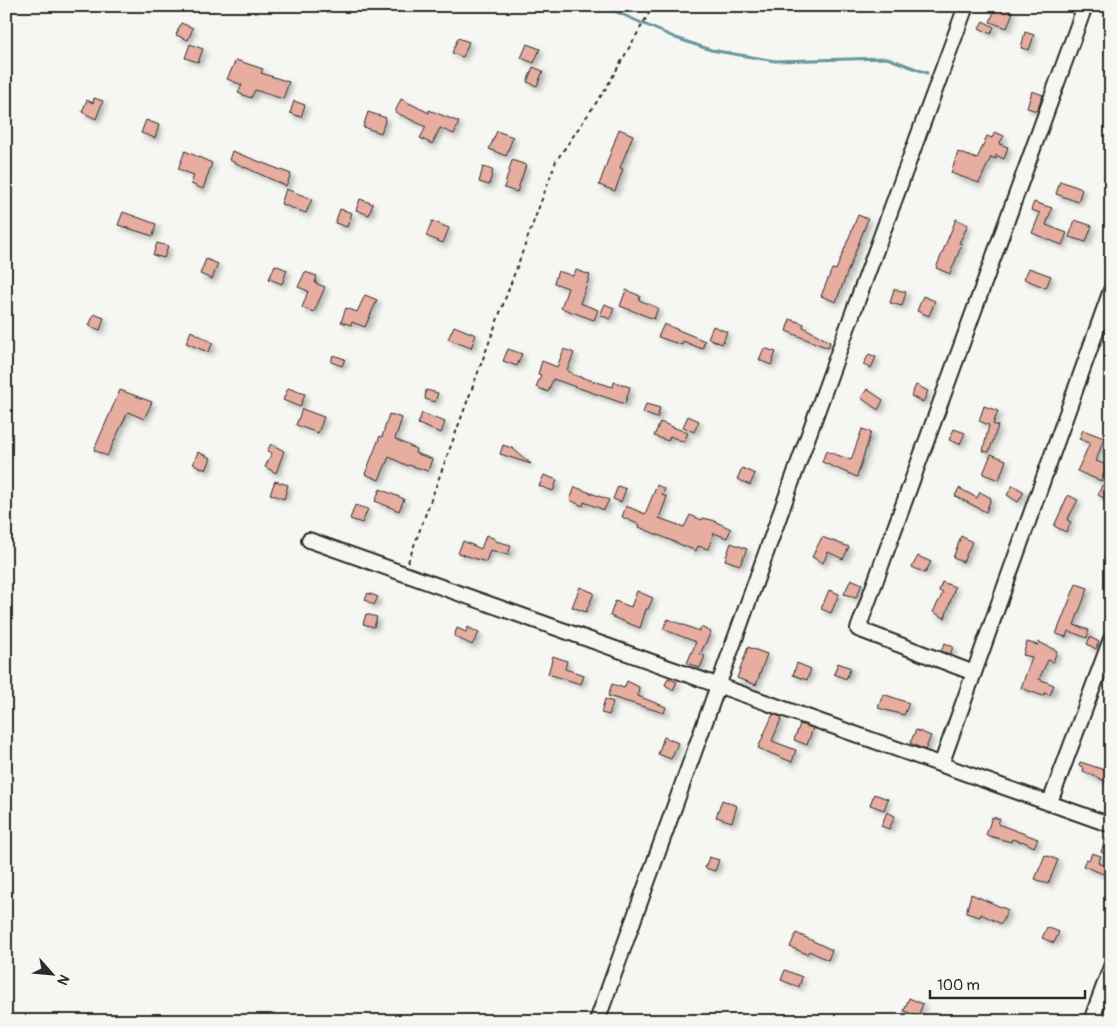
<svg xmlns="http://www.w3.org/2000/svg" width="1117" height="1027" viewBox="0 0 1117 1027" font-family="Pangolin,sans-serif">
	<style>
		.lines { fill: none; stroke-linecap: round; stroke-linejoin: round }
		.stream { stroke: #66969f; stroke-width: 3 }
		.building { fill: #e6ada0; stroke: #2b2b2b; filter: url(#shadow) }
		.minor-casing { stroke: #2b2b2b; stroke-width: 18 }
		.path { stroke: #2b2b2b; stroke-width: 2; stroke-dasharray: 4 4; stroke-linecap: butt }
		.minor { stroke: #f6f6f2; stroke-width: 14 }
	</style>
	<defs>
		<filter id="shadow"><feDropShadow dx="3.5" dy="3.5" stdDeviation="2.5" flood-color="#0004"/></filter>
	</defs>
	<rect width="100%" height="100%" fill="#f6f6f2"/>
	<filter id="ink" filterUnits="userSpaceOnUse"><feTurbulence type="fractalNoise" baseFrequency=".02" numOctaves="2"/><feDisplacementMap in="SourceGraphic" scale="10" xChannelSelector="R" yChannelSelector="G"/><feConvolveMatrix kernelMatrix="1 2 1 2 8 2 1 2 1" color-interpolation-filters="sRGB"/></filter>
	<g filter="url(#ink)">
		<g class="lines">
			<!-- stream -->
			<path class="stream" d="M603 6 676 38 711 50 775 61 887 58 927 73
				M6 1018 10 1021"/>
		</g>
		<!-- building -->
		<path class="building" d="M996 6 1013 12 1007 28 990 22Z
			M983 21 994 27 991 34 979 28Z
			M181 23 193 28 188 40 176 35Z
			M1025 32 1034 35 1029 50 1021 48Z
			M458 38 469 42 463 57 452 53Z
			M190 44 203 49 198 62 185 58Z
			M527 44 540 49 534 63 521 58Z
			M236 60 263 69 261 73 289 82 283 99 255 90 251 98 238 93 242 85 227 79Z
			M533 67 543 71 537 86 527 82Z
			M1032 91 1043 95 1037 111 1027 108Z
			M94 98 103 101 96 119 82 112 87 100 93 103Z
			M401 99 429 113V110L459 122 454 134 440 128 432 144 420 138 426 127 395 112Z
			M294 101 305 105 301 117 290 113Z
			M368 112 386 118 381 133 363 127Z
			M146 120 159 125 155 138 141 133Z
			M619 129 633 135 620 168 623 169 615 191 599 185Z
			M497 131 513 137 506 156 489 149Z
			M995 132 1004 136 999 144 1008 147 1004 159 996 155V159L991 157 979 183 951 173 958 152 977 159 987 136 992 138Z
			M185 151 212 163 203 189 191 184 194 175 178 169Z
			M232 151 291 174 286 186 229 160Z
			M512 160 526 165 517 192 504 188Z
			M483 167 493 170 489 185 479 182Z
			M1060 181 1082 189 1078 202 1056 194Z
			M286 189 312 199 306 213 281 204Z
			M360 199 373 204 369 215 356 210Z
			M1034 202 1052 208 1046 225 1067 233 1062 245 1032 233 1040 213 1031 210Z
			M340 209 352 213 347 227 335 223Z
			M123 212 156 224 153 236 118 225Z
			M858 215 868 219 836 302 821 296 832 269 836 270Z
			M956 219 968 225 959 243 962 244 950 274 936 268Z
			M1075 220 1092 226 1086 242 1069 237Z
			M432 221 449 228 443 243 426 236Z
			M157 243 168 246 164 258 153 255Z
			M206 259 218 264 212 279 200 274Z
			M275 265 287 270 282 284 269 279Z
			M1029 268 1051 276 1046 288 1024 279Z
			M576 270 590 275 580 303 598 310 594 320 561 308 568 288 554 283 558 271 573 276Z
			M305 272 317 276 315 283 325 287 314 312 302 308 308 291 298 287Z
			M894 289 906 292 902 306 890 303Z
			M626 290 640 296 639 300 658 308 654 319 620 306Z
			M365 295 377 300 365 327 352 322 351 325 341 322 346 308 357 312Z
			M923 296 935 301 929 316 917 311Z
			M605 304 614 308 610 319 600 315Z
			M94 314 104 318 100 330 89 326Z
			M790 319 804 324 803 327 830 342 828 348 786 331Z
			M664 324 705 341 702 349 683 341 682 345 658 337Z
			M454 326 476 335 471 348 448 339Z
			M713 326 727 332 722 344 708 338Z
			M191 331 213 343 208 352 186 343Z
			M764 348 776 352 771 365 759 360Z
			M508 349 522 354 517 366 503 361Z
			M564 349 574 353 567 370 574 375 613 387 614 382 630 387 625 404 553 379 548 392 536 387 541 375 538 374 542 361 557 367Z
			M869 354 876 357 871 368 863 365Z
			M333 355 345 359 342 366 331 362Z
			M916 385 928 391 923 402 911 396Z
			M288 388 305 394 300 407 283 400Z
			M867 389 883 400 878 410 861 398Z
			M120 390 152 402 144 419 128 412 107 456 94 450Z
			M426 390 438 393 435 402 425 399Z
			M646 404 660 408 657 418 643 413Z
			M984 406 998 411 993 424 998 426 989 452 983 451 989 425 979 421Z
			M302 409 324 417 318 433 296 425Z
			M422 413 445 422 441 433 418 424Z
			M389 414 402 418 395 439 416 449 415 453 432 459 428 471 409 465 408 466 389 457 379 480 365 474 380 436 382 437Z
			M688 416 699 421 694 432 683 427Z
			M660 422 688 433 684 442 670 436 668 441 654 436Z
			M862 429 871 432 857 477 822 462 826 451 851 460Z
			M954 429 965 433 960 444 949 440Z
			M1083 430 1104 438 1096 461 1107 465 1101 481 1077 471 1090 443 1079 439Z
			M271 444 284 451 276 473 265 467 272 453 267 451Z
			M503 445 512 448 531 464 500 454Z
			M198 452 211 458 206 470 193 464Z
			M991 454 1006 460 999 480 983 474Z
			M742 468 755 474 750 485 737 479Z
			M544 475 557 480 553 491 539 486Z
			M275 481 288 485 284 499 270 494Z
			M657 485 665 489 662 495 667 497 659 518 684 527 690 515 702 520 703 518 712 520 731 529 727 538 714 533 708 549 698 546 696 551 639 527 640 525 622 517 626 506 645 514Z
			M1013 485 1024 492 1018 502 1007 495Z
			M1102 485 1111 489V502L1098 495Z
			M618 486 626 489 621 502 613 499Z
			M575 487 609 500 604 510 584 502 583 506 570 500Z
			M959 488 977 498 980 492 991 498 986 512 955 496Z
			M380 489 404 499 399 511 375 501Z
			M1068 495 1078 500 1067 520 1071 522 1066 532 1054 526Z
			M355 505 368 509 362 523 350 519Z
			M486 535 495 539V541L511 545 508 555 490 550 486 562 458 553 463 541 481 549Z
			M961 536 972 542 963 562 953 558Z
			M822 537 849 547 843 559 828 552 823 563 812 557Z
			M731 543 747 549 740 565 725 560Z
			M918 556 931 562 925 573 912 567Z
			M851 579 862 584 856 598 844 594Z
			M942 582 955 587 945 618 933 612 943 593 939 591Z
			M1076 584 1088 588 1074 625 1089 630 1087 638 1068 631 1066 637 1056 634Z
			M580 587 594 593 586 612 572 607Z
			M829 590 839 594 831 613 821 609Z
			M637 591 653 598 648 609H646L640 628 610 616 615 601 631 607Z
			M368 593 378 597 374 605 365 600Z
			M366 614 377 617 374 627 363 624Z
			M668 619 699 631 701 627 711 632 700 654 705 656 700 668 687 663 696 642 663 629Z
			M468 627 479 633 472 645 454 636 457 628 466 632Z
			M1090 637 1099 642 1096 649 1087 644Z
			M1027 642 1038 645 1039 642 1057 651 1053 662 1048 660 1039 679 1054 685 1050 695 1044 693 1043 696 1021 688 1032 657 1023 655Z
			M945 643 953 647 950 654 941 651Z
			M748 647 767 654 756 685 737 678Z
			M553 656 567 661 565 669 584 675 581 684 548 674Z
			M797 663 811 669 807 680 793 675Z
			M838 663 851 668 846 679 834 674Z
			M668 678 677 682 673 690 665 685Z
			M627 681 639 687 638 696 666 707 664 713 608 696 612 684 624 688Z
			M883 694 909 703 904 715 878 708Z
			M605 699 613 702 609 715 601 713Z
			M773 714 782 717 772 741 796 750 792 762 758 748Z
			M800 724 813 728 807 745 794 740Z
			M916 730 931 736 925 750 910 743Z
			M664 737 678 743 671 759 658 754Z
			M1080 762 1111 772V784L1083 771 1084 768 1079 765Z
			M874 794 888 799 884 810 870 805Z
			M722 800 737 806 732 822 716 817Z
			M887 812 895 816 889 829 881 826Z
			M992 817 1000 819 998 824 1038 839 1034 847 1022 841 1021 842 1012 839 1011 842 986 835Z
			M1108 833 1111 834V856L1101 852Z
			M1092 853 1101 856 1098 863 1109 868 1106 875 1083 866 1086 859 1089 860Z
			M1045 855 1058 860 1048 884 1035 879Z
			M709 857 719 860 715 871 705 868Z
			M971 894 1008 910 1001 924 981 914 980 917 966 913Z
			M1047 927 1059 932 1054 943 1042 938Z
			M796 933 832 950 828 960 809 951 807 954 790 947Z
			M785 970 802 977 799 987 781 980Z
			M909 998 923 1004 918 1016 904 1011Z"/>
		<g class="lines">
			<!-- minor casing -->
			<g class="minor-casing">
				<path id="minor" d="M309 540 1111 825
					M974 673 858 629 1085 6
					M941 765 1111 290
					M1050 802 1111 639
					M597 1021 844 337 966 6
					M1091 1021 1111 967"/>
			</g>
			<!-- path -->
			<path class="path" d="M408 562 556 161 605 90 653 6"/>
			<!-- minor -->
			<use href="#minor" class="minor"/>
		</g>
	</g>
	<!-- margin -->
	<rect width="1117" height="1027" fill="none" stroke="#f6f6f2" stroke-width="25"/>
	<rect x="12" y="12" width="1092" height="1002" fill="none" stroke="#2b2b2b" stroke-width="2" filter="url(#ink)"/>
	<!-- north arrow -->
	<g transform="translate(52 974) rotate(117)" stroke="#f6f6f2" stroke-width="4" paint-order="stroke">
	<path d="M0-4L9 19L0 12L-9 19Z" fill="#2b2b2b"/>
	<text y="-8" font-size="14" font-weight="bold" text-anchor="middle" fill="#2b2b2b">N</text>
	</g>
	<!-- scale -->
	<path d="M930 990v8h155v-8" fill="none" stroke="#2b2b2b" stroke-width="2.5"/>
	<text x="937" y="990" font-size="15" fill="#2b2b2b" stroke="#f6f6f2" stroke-width="4" paint-order="stroke">100 m</text>
</svg>
